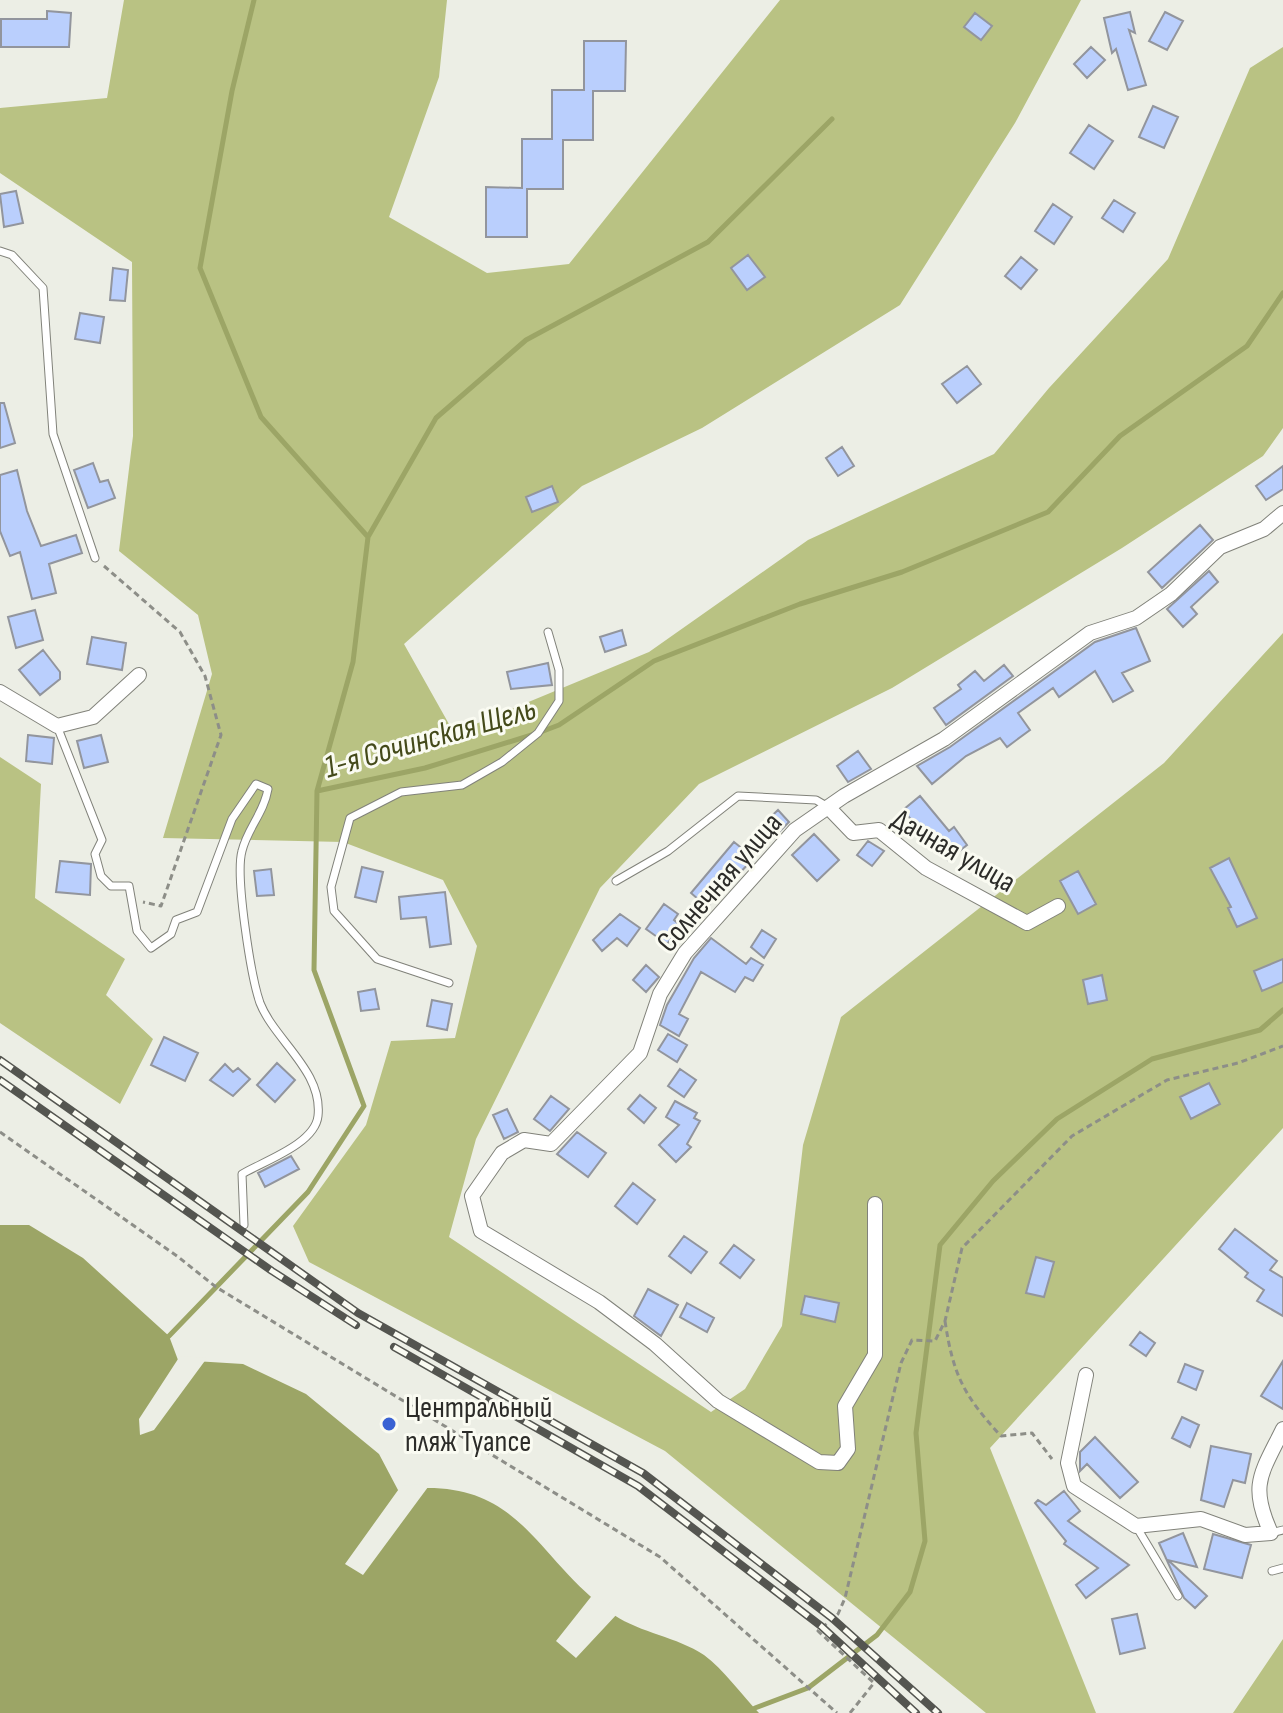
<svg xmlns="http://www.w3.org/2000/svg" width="1283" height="1713" viewBox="0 0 1283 1713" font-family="'Sofia Sans Condensed',sans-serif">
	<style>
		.forest { fill: #b9c283 }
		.water { fill: #9ca566 }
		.pier { fill: #eceee5 }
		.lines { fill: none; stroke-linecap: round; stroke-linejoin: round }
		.stream { stroke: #9ca566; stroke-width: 5 }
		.building { fill: #bacffd; stroke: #92959d; stroke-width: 2 }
		.lane-casing { stroke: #81827a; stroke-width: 9 }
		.street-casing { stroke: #81827a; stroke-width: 16 }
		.path { stroke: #8d8e88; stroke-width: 3; stroke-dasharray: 6 4; stroke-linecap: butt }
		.lane { stroke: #fff; stroke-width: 7 }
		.street { stroke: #fff; stroke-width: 14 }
		.rail-casing { stroke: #545550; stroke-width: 8 }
		.rail { stroke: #fafbf2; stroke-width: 5; stroke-dasharray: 15; stroke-linecap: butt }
		.poi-dot { fill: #3a62d3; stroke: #fafbf2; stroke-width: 3 }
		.labels { text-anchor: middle; stroke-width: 6; stroke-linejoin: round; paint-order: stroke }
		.street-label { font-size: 30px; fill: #2c2c29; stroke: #fafbf2 }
		.poi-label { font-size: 30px; fill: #2c2c29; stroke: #fafbf2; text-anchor: start }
		.water-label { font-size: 32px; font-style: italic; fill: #444a1a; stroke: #fafbf2 }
	</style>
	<rect width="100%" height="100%" fill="#eceee5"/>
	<!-- forest -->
	<path class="forest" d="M124 0H447L439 77 389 217 487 273 569 264 780 0H1081L1015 123 900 305 702 428 582 486 404 644 454 733 649 652 808 540 994 454 1049 388 1168 259 1250 68 1283 47V428L1263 456 1122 548 892 688 699 784 600 888 476 1139 449 1237 711 1412 745 1389 782 1326 803 1145 841 1017 1164 763 1283 633V1128L990 1448 1096 1713H986L665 1451 309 1262 293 1226 366 1125 391 1041 455 1038 477 946 443 880 343 842 163 838 212 674 198 615 119 551 133 436 132 262 0 173V108L107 98Z
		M0 757 41 784 35 898 125 959 106 995 153 1039 120 1104 0 1023Z
		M1283 1639V1713H1233Z"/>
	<!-- water -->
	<path class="water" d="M0 1225H29L83 1258 169 1336 178 1360 243 1364 306 1394 379 1454 398 1490C523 1474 531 1557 614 1615 641 1633 677 1637 704 1655 724 1670 742 1695 759 1713H0Z"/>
	<!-- pier -->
	<path class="pier" d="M180 1356 207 1358 154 1430 140 1435 139 1419Z
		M431 1483 363 1575 345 1564 401 1486Z
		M594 1593 618 1613 576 1658 556 1641Z"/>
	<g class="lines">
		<!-- stream -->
		<path class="stream" d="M254 0 232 91 200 268 261 417 368 537 353 662 317 791
			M368 537 436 418 526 340 708 242 832 119
			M169 1336 308 1192 364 1106 314 970 317 791 425 768 538 733 559 725 654 661 800 604 902 572 1048 512 1120 436 1247 346 1283 293
			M755 1708 808 1688 877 1635 910 1592 925 1541 916 1433 940 1245 993 1181 1057 1119 1152 1059 1260 1030 1283 1010"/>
	</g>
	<!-- building -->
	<path class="building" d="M47 11 71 13 69 47H1V19H47Z
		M1130 12 1135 33 1129 30 1146 85 1128 90 1116 49 1112 53 1104 18Z
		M1165 12 1183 21 1167 50 1149 41Z
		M975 13 992 26 981 40 964 27Z
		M584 41H626L625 91H593V140H563V189H527V237H486V187L522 188V139H552V90H584Z
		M1091 47 1105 60 1087 78 1074 64Z
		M1153 106 1178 117 1164 148 1139 137Z
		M1089 125 1113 141 1094 169 1070 153Z
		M16 191 23 223 4 227 0 194Z
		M1114 200 1135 213 1123 232 1102 218Z
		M1053 204 1072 217 1054 244 1035 231Z
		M748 255 765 277 747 290 731 268Z
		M1021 257 1037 270 1021 289 1005 276Z
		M113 268 128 270 125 301 110 300Z
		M80 313 104 317 100 343 75 339Z
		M967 366 981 384 957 403 942 384Z
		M0 403H4L15 443 0 448Z
		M842 447 854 466 838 476 826 458Z
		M93 463 100 482 108 480 115 498 88 508 74 470Z
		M1283 466V489L1266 500 1256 486Z
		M17 470 27 511 41 546 76 535 82 553 49 564 56 593 32 599 20 552 10 556 0 531V475Z
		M552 486 558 502 532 512 526 497Z
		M1200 525 1213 540 1162 588 1148 572Z
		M1209 571 1218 582 1191 607 1197 614 1183 627 1167 609Z
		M35 610 43 640 16 648 8 617Z
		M1136 628 1150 661 1122 673 1133 691 1113 702 1095 671 1059 697 1053 688 1018 713 1030 730 1007 747 1000 738 966 756 932 784 917 766 950 747 1095 642Z
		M622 630 626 645 605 652 600 637Z
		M92 637 126 643 122 670 87 664Z
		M43 650 60 672V679L40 695 19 670Z
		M548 663 552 685 511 689 507 672Z
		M1004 665 1013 676 946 725 934 708 961 689 958 685 975 671 984 681Z
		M28 735 54 738 52 764 26 761Z
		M101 735 108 762 84 768 77 741Z
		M858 751 871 769 848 782 837 766Z
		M920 796 949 831 954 827 967 845 948 860 923 826 919 829 903 810Z
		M778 810 789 822 772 839 760 827Z
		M814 834 839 860 817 881 792 855Z
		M868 841 884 851 872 866 857 855Z
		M734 842 754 858 707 907 691 893Z
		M1229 858 1257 918 1237 927 1228 908 1231 907 1210 868Z
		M60 861 91 864 90 895 56 892Z
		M362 867 383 872 376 902 355 897Z
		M271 869 274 895 257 896 254 871Z
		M1078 871 1096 904 1078 914 1060 881Z
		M445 892 451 944 430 947 426 917 401 919 399 897Z
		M664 904 678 914 674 920 681 926 667 944 646 929Z
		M620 914 640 928 627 946 617 938 602 951 593 940Z
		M762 930 776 939 764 958 751 947Z
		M711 938 746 964 751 958 763 965 753 981 745 977 735 992 701 972 679 1014 688 1019 679 1036 660 1025 667 1005 694 958Z
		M1283 959V982L1262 991 1254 971Z
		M646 965 659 977 646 992 633 980Z
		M1102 975 1107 1000 1088 1004 1083 980Z
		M375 989 379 1009 361 1011 358 992Z
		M432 1000 452 1004 447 1030 427 1026Z
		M668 1034 687 1045 677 1062 658 1050Z
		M164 1037 198 1053 185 1081 151 1065Z
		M277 1063 295 1080 275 1102 257 1085Z
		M225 1064 233 1072 238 1068 250 1079 233 1096 210 1080Z
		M680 1069 696 1080 684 1097 668 1086Z
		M1209 1083 1220 1104 1191 1119 1180 1097Z
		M640 1095 656 1108 644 1123 628 1109Z
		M551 1096 569 1109 550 1131 534 1119Z
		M675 1101 697 1113 694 1118 700 1121 687 1144 691 1147 676 1162 659 1145 679 1125 666 1117Z
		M507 1109 518 1132 504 1139 493 1115Z
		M577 1132 606 1153 588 1177 557 1154Z
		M291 1156 299 1169 265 1187 258 1173Z
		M633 1183 655 1200 637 1224 615 1206Z
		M1235 1229 1277 1261 1270 1270 1283 1278V1316L1257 1301 1264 1290 1245 1277 1248 1273 1219 1249Z
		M684 1236 707 1252 691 1273 669 1256Z
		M734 1245 754 1260 740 1278 720 1263Z
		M1036 1257 1054 1262 1044 1297 1026 1293Z
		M648 1289 678 1305 661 1336 634 1316Z
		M805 1296 839 1303 835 1322 801 1314Z
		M687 1303 714 1318 707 1332 680 1317Z
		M1140 1332 1155 1343 1146 1356 1130 1345Z
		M1283 1361V1409L1261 1396Z
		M1185 1364 1203 1371 1196 1390 1178 1382Z
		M1182 1417 1199 1425 1190 1447 1172 1438Z
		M1095 1437 1138 1482 1120 1498 1087 1464 1080 1471V1452Z
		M1211 1446 1251 1454 1245 1483 1233 1480 1224 1507 1201 1500Z
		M1064 1491 1080 1511 1068 1521 1129 1565 1086 1598 1076 1585 1098 1568 1064 1544 1066 1541 1035 1503 1038 1500 1046 1505Z
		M1183 1533 1197 1567 1168 1560 1207 1596 1195 1608 1184 1598 1159 1543Z
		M1213 1534 1251 1545 1242 1578 1204 1569Z
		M1137 1614 1145 1648 1120 1654 1112 1619Z"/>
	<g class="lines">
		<!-- lane casing -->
		<g class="lane-casing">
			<path id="lane" d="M0 251 12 255 43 288 53 434 95 558
				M57 726 102 840 95 854 101 876 111 886H129L137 931 151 948 171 934 176 920 197 912 232 819 256 784 268 789C264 813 247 829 242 851 235 876 251 977 260 1003 275 1041 323 1071 318 1116 315 1144 264 1161 242 1174L244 1225
				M616 881 668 851 738 796 816 800 828 807
				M449 983 377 959 334 911 331 887 350 818 401 792 462 785 502 762 538 733 559 701V670L548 632
				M1136 1526 1178 1596
				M1271 1533 1283 1530
				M1272 1571 1283 1568"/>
		</g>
		<!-- street casing -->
		<g class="street-casing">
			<path id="street" d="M0 692 57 726 93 717 139 675
				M828 807 853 833 879 830 926 868 1027 923 1058 906
				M875 1204V1355L845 1406 848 1449 838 1463 819 1462 718 1401 655 1344 599 1302 481 1231 472 1196 502 1153 524 1140 551 1144 640 1053 660 994 685 953 795 830 844 796 944 739 1090 633 1136 618 1171 594 1220 547 1264 529 1283 513
				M1086 1375 1068 1463 1074 1486 1136 1526 1201 1519 1245 1535 1271 1533C1249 1485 1261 1474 1283 1429"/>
		</g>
		<!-- path -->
		<path class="path" d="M104 566 180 632 205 676 221 735 161 906 143 902
			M0 1132 177 1256 216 1287 660 1557 837 1713
			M945 1321C953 1375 964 1396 1001 1436L1032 1433 1052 1459
			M850 1713 874 1683 818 1631 838 1614 845 1598 901 1363 912 1340 935 1341 945 1321 962 1248 1072 1136 1167 1080 1238 1063 1283 1046"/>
		<!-- lane -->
		<use href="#lane" class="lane"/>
		<!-- street -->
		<use href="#street" class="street"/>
		<!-- rail casing -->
		<g class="rail-casing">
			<path id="rail" d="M0 1060 358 1313 643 1473 832 1618 938 1713
				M0 1080 272 1271 356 1325
				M394 1347 638 1486 821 1626 916 1713"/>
		</g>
		<!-- rail -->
		<use href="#rail" class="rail"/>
	</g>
	<!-- markers -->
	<circle class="poi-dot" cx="389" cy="1424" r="8"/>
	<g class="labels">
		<!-- street labels -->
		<g class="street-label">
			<text transform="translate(954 850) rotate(30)" y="10">Дачная улица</text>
			<text transform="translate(719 882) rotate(-49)" y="10">Солнечная улица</text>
		</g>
		<!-- poi labels -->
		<g class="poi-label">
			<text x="405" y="1417">Центральный<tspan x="405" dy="34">пляж Туапсе</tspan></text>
		</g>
		<!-- water labels -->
		<g class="water-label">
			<text transform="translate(430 737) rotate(-16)" y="11">1-я Сочинская Щель</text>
		</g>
	</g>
</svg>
